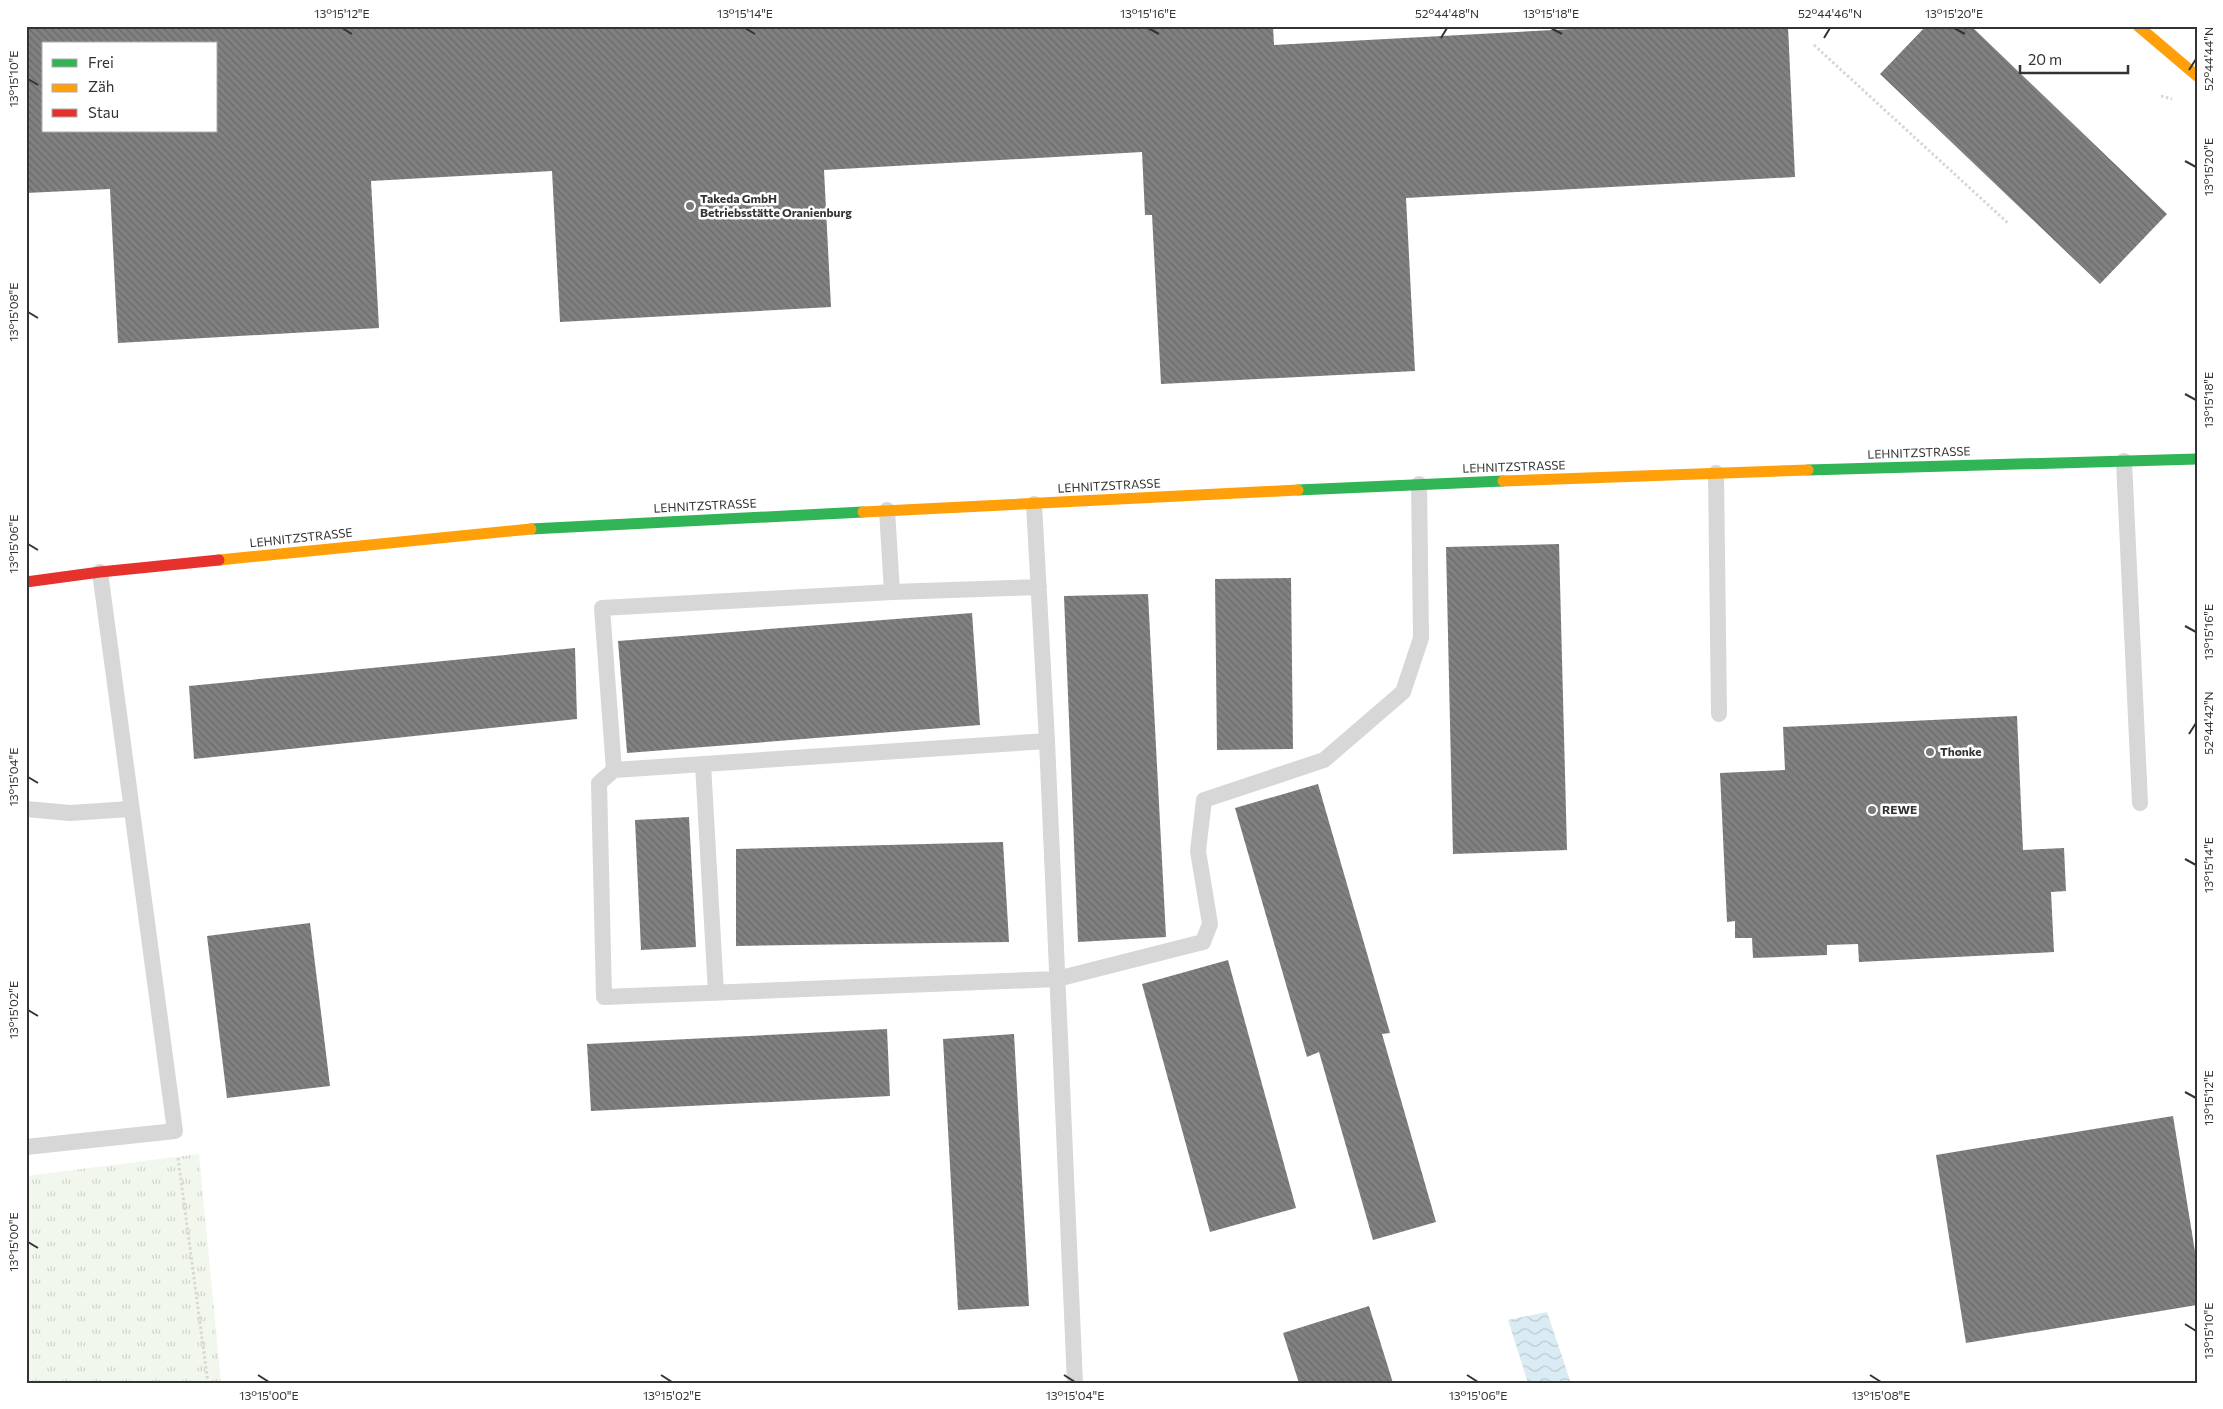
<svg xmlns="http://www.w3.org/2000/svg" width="2223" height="1409" viewBox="0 0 2223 1409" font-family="Commissioner,sans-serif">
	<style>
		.grass { fill: url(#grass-tufts) }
		.water { fill: url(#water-waves) }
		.building { fill: url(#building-back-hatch); fill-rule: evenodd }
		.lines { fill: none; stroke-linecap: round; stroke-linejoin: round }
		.path { stroke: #d7d7d7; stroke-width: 3; stroke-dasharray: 2.5 2.5; stroke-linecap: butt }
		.lane { stroke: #d7d7d7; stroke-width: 16 }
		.fast { stroke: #30b455; stroke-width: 11 }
		.slow { stroke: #ff9f0a; stroke-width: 11 }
		.jam { stroke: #e5322d; stroke-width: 11 }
		.ticks { fill: none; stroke: #333; stroke-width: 2 }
		.poi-dot { fill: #7a7a7a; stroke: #fff; stroke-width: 2 }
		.labels { text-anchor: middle; stroke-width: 5; stroke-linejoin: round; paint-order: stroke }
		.poi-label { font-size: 12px; font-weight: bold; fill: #333; stroke: #fff; text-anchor: start }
		.street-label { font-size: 12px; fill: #333; stroke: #fff }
		.neatline { fill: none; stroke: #333; stroke-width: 2 }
		.ticks-label { font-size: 12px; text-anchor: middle; fill: #333 }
	</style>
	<defs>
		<pattern id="grass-tufts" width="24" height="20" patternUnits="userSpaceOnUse" patternTransform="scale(1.25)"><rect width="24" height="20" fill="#f2f7ee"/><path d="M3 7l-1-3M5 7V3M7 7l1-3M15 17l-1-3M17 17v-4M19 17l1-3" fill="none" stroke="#d0d4cd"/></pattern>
		<pattern id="water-waves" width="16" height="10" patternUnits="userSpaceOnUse" patternTransform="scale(1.25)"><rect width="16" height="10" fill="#dbebf4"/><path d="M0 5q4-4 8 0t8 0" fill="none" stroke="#bccad2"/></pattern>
		<pattern id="building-back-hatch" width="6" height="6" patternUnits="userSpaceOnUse" patternTransform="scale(1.25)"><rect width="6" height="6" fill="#818181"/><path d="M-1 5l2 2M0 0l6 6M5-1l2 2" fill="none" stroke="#6a6a6a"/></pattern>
	</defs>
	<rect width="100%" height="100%" fill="#fff"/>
	<!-- grass -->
	<path class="grass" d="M199 1154 221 1383H26V1176Z"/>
	<!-- water -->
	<path class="water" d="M1547 1312 1571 1383H1528L1508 1320Z"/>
	<!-- building -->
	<path class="building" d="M26 26H1273L1274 45 1629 26H1788L1795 177 1406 198 1415 371 1161 384 1152 215H1145L1142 152 824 170 831 307 560 322 552 171 371 181 379 328 118 343 110 189 26 193ZM44 44H216V131H44Z
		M1926 26H1971L2167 214 2100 284 1880 74Z
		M1559 544 1567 850 1453 854 1446 547Z
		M1291 578 1293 749 1217 750 1215 579Z
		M1148 594 1166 937 1078 942 1064 596Z
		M972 613 980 725 627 753 618 641Z
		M575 648 577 719 194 759 189 686Z
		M2017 716 2023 850 2064 848 2066 891 2051 892 2054 952 1859 962 1858 944 1827 945V955L1753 958 1752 938H1735V921L1727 922 1720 773 1785 770 1783 727Z
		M1318 784 1390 1033 1382 1034 1436 1222 1373 1240 1319 1052 1307 1057 1235 808Z
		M689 817 696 947 641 950 635 820Z
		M1003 842 1009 942 736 946V849Z
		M310 923 330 1086 227 1098 207 936Z
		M1228 960 1296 1208 1210 1232 1142 984Z
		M887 1029 890 1096 591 1111 587 1044Z
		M1014 1034 1029 1306 958 1310 943 1039Z
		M2173 1116 2197 1264V1305L1966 1343 1936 1155Z
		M1369 1306 1393 1383H1299L1283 1333Z"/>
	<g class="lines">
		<!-- path -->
		<path class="path" d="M1814 45 2009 224
			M2161 96 2172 99
			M178 1158 208 1383"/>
		<!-- lane -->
		<path class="lane" d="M2124 461 2140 803
			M1716 473 1719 714
			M1034 504 1047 741 1075 1383
			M887 510 892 592 1039 587
			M1047 741 614 770 599 783 604 997 1057 979 1203 942 1210 924 1198 851 1204 800 1324 760 1403 692 1421 638 1419 484
			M703 764 716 993
			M614 770 602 608 892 592
			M26 809 70 813 130 809
			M26 1147 175 1131 100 572"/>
		<!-- fast -->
		<path class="fast" d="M1808 470 2197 459
			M1298 490 1503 481
			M531 529 863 512"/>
		<!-- slow -->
		<path class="slow" d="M2138 26 2197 76
			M1503 481 1808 470
			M863 512 1298 490
			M219 560 531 529"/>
		<!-- jam -->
		<path class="jam" d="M26 582 100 572 219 560"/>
	</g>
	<!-- ticks -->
	<path class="ticks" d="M342 28 352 34M745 28 755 34M1148 28 1159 34M1551 28 1562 34M1954 28 1965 34M1441 38 1447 28M1824 38 1830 28M2189 70 2196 59M28 79 38 85M2185 161 2196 167M28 312 38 318M2185 394 2196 400M28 544 38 550M2185 626 2196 632M2189 734 2196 723M28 777 38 783M2185 859 2196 865M28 1010 38 1016M2185 1092 2196 1098M28 1242 38 1248M2185 1324 2196 1331M258 1375 269 1382M661 1375 672 1382M1064 1375 1075 1382M1467 1375 1478 1382M1870 1375 1881 1382"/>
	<!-- markers -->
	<g class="poi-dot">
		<circle cx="690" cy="206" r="5"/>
		<circle cx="1930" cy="752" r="5"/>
		<circle cx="1872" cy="810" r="5"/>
	</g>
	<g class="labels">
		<!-- poi labels -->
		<g class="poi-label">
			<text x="700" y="203">Takeda GmbH<tspan x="700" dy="14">Betriebsstätte Oranienburg</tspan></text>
			<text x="1940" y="756">Thonke</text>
			<text x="1882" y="814">REWE</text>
		</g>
		<!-- street labels -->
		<g class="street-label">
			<text transform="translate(1919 453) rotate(-2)" y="4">LEHNITZSTRASSE</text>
			<text transform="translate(1514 467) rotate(-2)" y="4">LEHNITZSTRASSE</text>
			<text transform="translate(1109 486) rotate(-3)" y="4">LEHNITZSTRASSE</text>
			<text transform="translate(705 506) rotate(-3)" y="4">LEHNITZSTRASSE</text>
			<text transform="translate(301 538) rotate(-6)" y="4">LEHNITZSTRASSE</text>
		</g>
	</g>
	<!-- border -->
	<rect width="2223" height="1409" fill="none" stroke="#ffffff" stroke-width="55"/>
	<!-- legend -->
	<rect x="42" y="42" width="175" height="90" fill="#ffffff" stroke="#adadad"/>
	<rect x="52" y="59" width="25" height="8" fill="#30b455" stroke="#adadad"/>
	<text x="88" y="68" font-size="15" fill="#333333">Frei</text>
	<rect x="52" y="84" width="25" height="8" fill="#ff9f0a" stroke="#adadad"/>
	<text x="88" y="92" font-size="15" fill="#333333">Zäh</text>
	<rect x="52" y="109" width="25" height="8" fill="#e5322d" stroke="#adadad"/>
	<text x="88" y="118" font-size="15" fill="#333333">Stau</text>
	<!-- scale -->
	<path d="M2020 65v8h108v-8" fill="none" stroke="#333333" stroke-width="2.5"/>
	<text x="2028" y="65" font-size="15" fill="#333333" stroke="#ffffff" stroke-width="4" paint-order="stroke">20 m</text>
	<rect x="28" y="28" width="2168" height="1354" class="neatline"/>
	<g class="ticks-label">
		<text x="342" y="18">13°15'12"E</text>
		<text x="745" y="18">13°15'14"E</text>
		<text x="1148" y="18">13°15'16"E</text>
		<text x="1447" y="18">52°44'48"N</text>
		<text x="1551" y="18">13°15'18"E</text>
		<text x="1830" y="18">52°44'46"N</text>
		<text x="1954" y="18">13°15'20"E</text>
		<text transform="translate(2209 59) rotate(-90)" y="4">52°44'44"N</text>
		<text transform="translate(14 79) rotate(-90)" y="4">13°15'10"E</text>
		<text transform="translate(2209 167) rotate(-90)" y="4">13°15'20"E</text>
		<text transform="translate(14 312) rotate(-90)" y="4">13°15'08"E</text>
		<text transform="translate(2209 400) rotate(-90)" y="4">13°15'18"E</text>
		<text transform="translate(14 544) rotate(-90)" y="4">13°15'06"E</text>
		<text transform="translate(2209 632) rotate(-90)" y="4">13°15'16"E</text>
		<text transform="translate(2209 723) rotate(-90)" y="4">52°44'42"N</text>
		<text transform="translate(14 777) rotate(-90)" y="4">13°15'04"E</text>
		<text transform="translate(2209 865) rotate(-90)" y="4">13°15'14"E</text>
		<text transform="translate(14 1010) rotate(-90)" y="4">13°15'02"E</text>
		<text transform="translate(2209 1098) rotate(-90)" y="4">13°15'12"E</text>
		<text transform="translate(14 1242) rotate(-90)" y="4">13°15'00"E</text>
		<text transform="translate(2209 1331) rotate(-90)" y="4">13°15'10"E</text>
		<text x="269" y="1400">13°15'00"E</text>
		<text x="672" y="1400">13°15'02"E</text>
		<text x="1075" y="1400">13°15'04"E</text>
		<text x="1478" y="1400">13°15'06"E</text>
		<text x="1881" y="1400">13°15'08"E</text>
	</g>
</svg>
